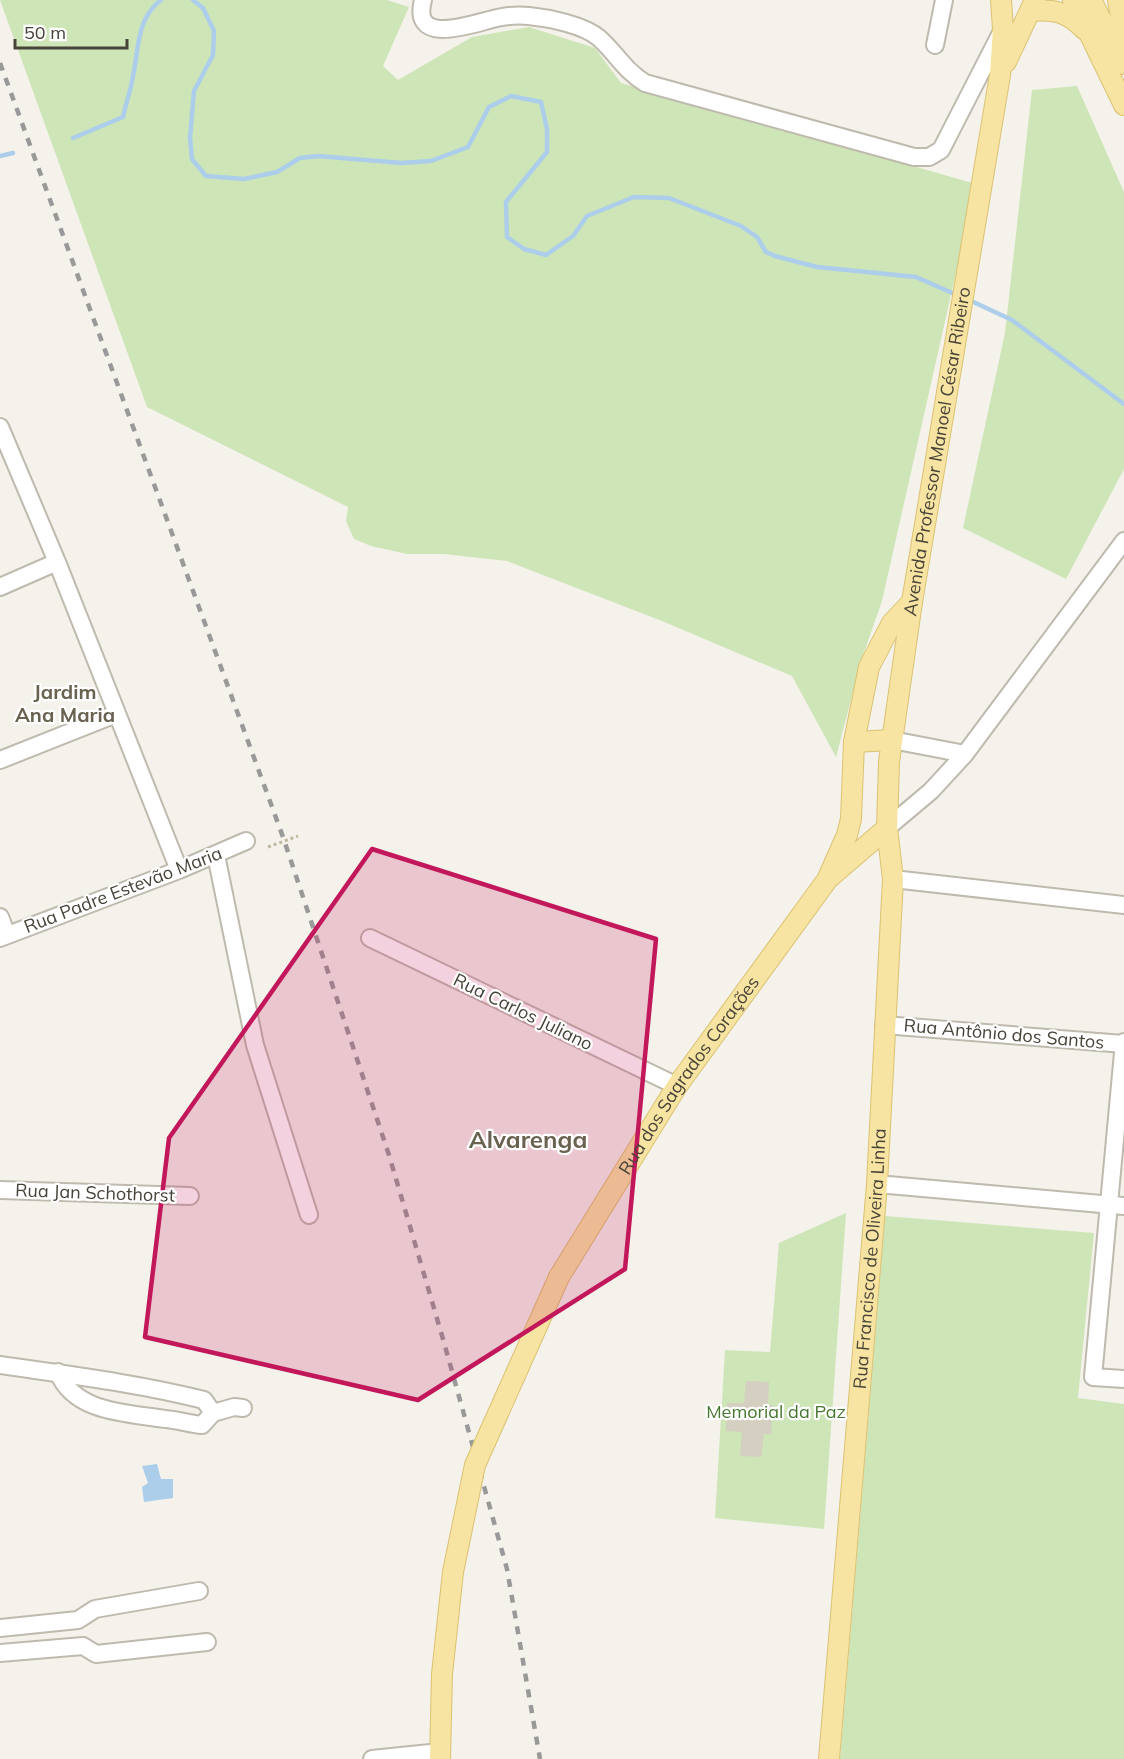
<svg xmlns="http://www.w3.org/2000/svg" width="1124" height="1759" viewBox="0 0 1124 1759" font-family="Mulish,sans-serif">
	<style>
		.green { fill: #cee5b7 }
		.water { fill: #adceeb }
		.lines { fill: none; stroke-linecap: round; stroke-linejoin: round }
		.stream { stroke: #adceeb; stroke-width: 4.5 }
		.building { fill: #d5cfc1 }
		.minor-casing { stroke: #bfbaae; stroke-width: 20 }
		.major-casing { stroke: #dbc272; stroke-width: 22 }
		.path { stroke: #c0b7a0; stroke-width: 3; stroke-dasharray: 3 3; stroke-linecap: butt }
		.minor { stroke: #fff; stroke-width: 16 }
		.major { stroke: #f7e4a2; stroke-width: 20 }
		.rail { stroke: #999; stroke-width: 4.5; stroke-dasharray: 8 8; stroke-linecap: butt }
		.major-bridge-casing { stroke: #dbc272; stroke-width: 22; stroke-linecap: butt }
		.major-bridge { stroke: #f7e4a2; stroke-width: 20 }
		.marked { fill: #c2185b; fill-opacity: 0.2; stroke: #c2185b; stroke-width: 4.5; stroke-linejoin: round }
		.labels { text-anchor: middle; stroke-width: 4.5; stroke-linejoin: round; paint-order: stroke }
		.street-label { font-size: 18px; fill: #484339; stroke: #fff }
		.park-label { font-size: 18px; fill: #467630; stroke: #fff }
		.neighbourhood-label { font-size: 20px; font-weight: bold; fill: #6a6251; stroke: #fff }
		.district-label { font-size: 24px; font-weight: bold; fill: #6a6251; stroke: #fff }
	</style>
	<rect width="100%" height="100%" fill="#f4f2eb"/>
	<!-- green -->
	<path class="green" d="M0 0H387L409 7 383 66 398 80 472 37 529 27 595 48 621 83 976 184 882 601 862 658 836 757 792 676 662 621 507 561 444 554H407L371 546 354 539 346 521 348 507 147 407Z
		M1077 86 1124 192V469L1066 579 963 528 1005 333 1032 90Z
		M846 1213 824 1529 715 1518 725 1350 770 1352 779 1243Z
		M885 1216 1094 1233 1078 1398 1124 1404V1759H840Z"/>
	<!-- water -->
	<path class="water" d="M157 1464 161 1479H173V1498L144 1502 142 1487 148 1483 142 1466Z"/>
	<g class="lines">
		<!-- stream -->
		<path class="stream" d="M193 0 203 8 214 31 213 55 194 91 190 138 192 159 206 176 244 179 277 172 300 158 318 156 401 163 431 161 468 147 489 107 511 96 541 102 547 129V152L506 202 507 237 524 249 546 255 573 236 587 216 634 197 669 198 741 226 757 237 766 252 775 256 817 267 916 277 959 296
			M73 138 123 117C126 103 131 90 133 76 139 49 136 19 161 0
			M0 156 13 153
			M967 299 1012 320 1124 404"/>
	</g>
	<!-- building -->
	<path class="building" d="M746 1381 769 1382 768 1405H773L771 1434H764L761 1457 740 1456 742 1432 726 1431 727 1403H744Z"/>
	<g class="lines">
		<!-- minor casing -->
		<g class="minor-casing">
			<path id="minor" d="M423 0C410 49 477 22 497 18 506 16 520 15 529 16 549 18 584 25 599 38 617 54 624 70 645 83L914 157H929L941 150 1001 33
				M935 45 944 0
				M0 427 57 562 179 870
				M0 587 57 562
				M892 740 965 754
				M0 760 116 714
				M887 828 931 791 965 754 1124 541
				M216 855 255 1045 309 1215
				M893 879 1124 905
				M0 917 7 935
				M0 938 179 870 246 841
				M370 938 677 1086
				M884 1025 1124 1044
				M1124 1042 1093 1377 1124 1379
				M877 1184 1124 1206
				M0 1190 190 1196
				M0 1365C69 1375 136 1383 204 1400L213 1413 202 1425C190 1424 178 1420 165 1419 128 1413 74 1413 58 1372
				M213 1413 234 1407 243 1408
				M0 1628 78 1620 95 1609 199 1591
				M0 1653 83 1646 96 1654 207 1642
				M372 1759 440 1752"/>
		</g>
		<!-- major casing -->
		<g class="major-casing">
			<g id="major">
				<path d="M1073 0 1124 105"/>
				<path d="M1091 0 1124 64"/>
				<path d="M1118 0 1124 34"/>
				<path d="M1030 11C1054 9 1066 11 1084 29"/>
				<path d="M1006 62 1035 0"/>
				<path d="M854 742 892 740"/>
				<path d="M829 878 887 828"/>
				<path id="s1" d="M559 1277 677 1086 827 880 847 835 851 819 854 742 869 667 892 623 912 602"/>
				<path d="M440 1759 442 1674 453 1572"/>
				<path id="s2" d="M829 1759 877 1184 893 879 887 828 889 762 912 602 1000 75 1003 29 1001 0"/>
			</g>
		</g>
		<!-- path -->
		<path class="path" d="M268 847 298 836"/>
		<!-- minor -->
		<use href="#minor" class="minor"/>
		<!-- major -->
		<use href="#major" class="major"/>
		<!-- rail -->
		<path class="rail" d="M0 63 283 837 389 1155 443 1339 507 1569 540 1759"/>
		<!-- major-bridge casing -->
		<g class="major-bridge-casing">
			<path id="major-bridge" d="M453 1572 475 1465 559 1277"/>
		</g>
		<!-- major-bridge -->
		<use href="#major-bridge" class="major-bridge"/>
	</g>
	<!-- marked area -->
	<path class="marked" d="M372 849 656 939 625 1269 418 1400 145 1337 169 1138Z"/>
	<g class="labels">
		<!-- street labels -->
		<g class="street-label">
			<text dy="6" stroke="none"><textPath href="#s2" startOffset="1314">Avenida Professor Manoel César Ribeiro</textPath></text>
			<text transform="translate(123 890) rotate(-21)" y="6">Rua Padre Estevão Maria</text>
			<text transform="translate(523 1012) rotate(26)" y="6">Rua Carlos Juliano</text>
			<text transform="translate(1004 1034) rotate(5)" y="6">Rua Antônio dos Santos</text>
			<text dy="6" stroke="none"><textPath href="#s1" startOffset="240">Rua dos Sagrados Corações</textPath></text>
			<text transform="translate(95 1193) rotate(2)" y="6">Rua Jan Schothorst</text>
			<text dy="6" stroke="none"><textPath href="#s2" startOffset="502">Rua Francisco de Oliveira Linha</textPath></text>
		</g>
		<!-- park labels -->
		<g class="park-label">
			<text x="776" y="1418">Memorial da Paz</text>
		</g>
		<!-- neighbourhood labels -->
		<g class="neighbourhood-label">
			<text x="65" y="699">Jardim<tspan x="65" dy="23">Ana Maria</tspan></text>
		</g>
		<!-- district labels -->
		<g class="district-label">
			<text x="528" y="1148">Alvarenga</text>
		</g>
	</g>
	<!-- scale -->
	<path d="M15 39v9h112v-9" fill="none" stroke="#484339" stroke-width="3"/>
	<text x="24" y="39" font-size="18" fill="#484339" stroke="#ffffff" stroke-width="4.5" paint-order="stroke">50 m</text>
</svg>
